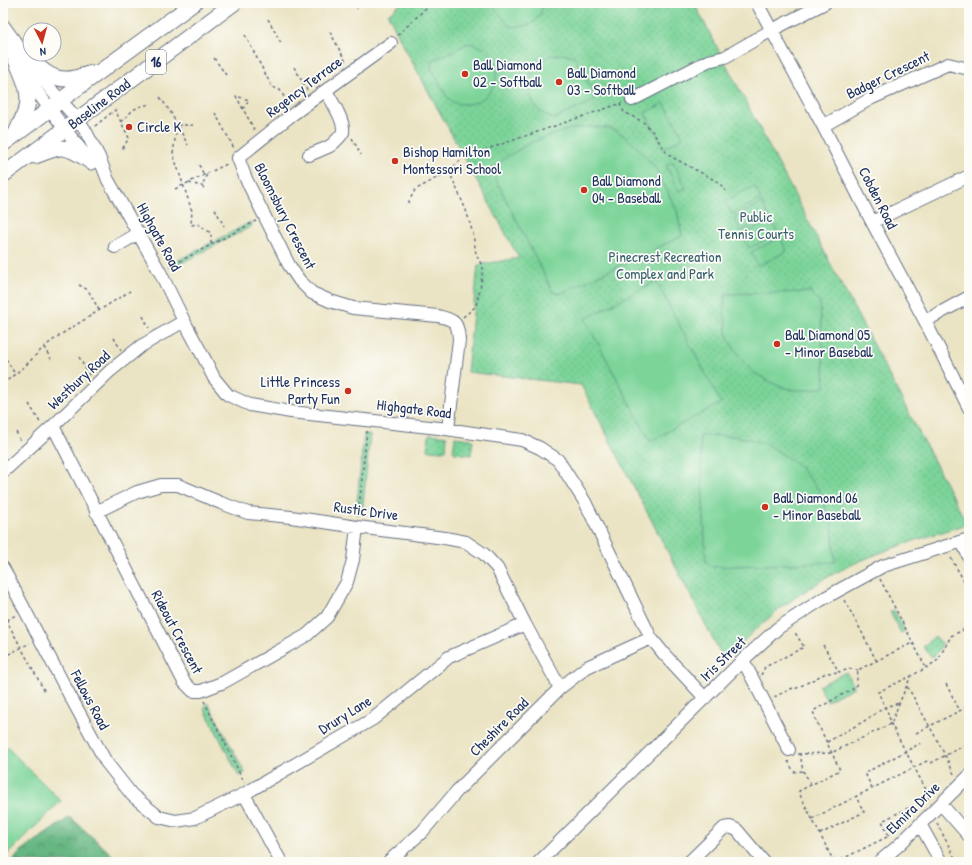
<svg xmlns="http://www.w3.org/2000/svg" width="972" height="865" viewBox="0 0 972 865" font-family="'Patrick Hand',sans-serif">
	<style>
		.grass { fill: url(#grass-dots); stroke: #4c827c }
		.forest { fill: url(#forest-crowns); stroke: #407270 }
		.garden { fill: #7cd499; stroke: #4c827c }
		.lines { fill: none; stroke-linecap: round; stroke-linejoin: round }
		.minor-casing { stroke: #646e82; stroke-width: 14 }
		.major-casing { stroke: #646e82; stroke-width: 17 }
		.path { stroke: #646e82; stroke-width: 1.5; stroke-dasharray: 3 3; stroke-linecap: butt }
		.minor { stroke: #fff; stroke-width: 12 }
		.major { stroke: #fff; stroke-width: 15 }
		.poi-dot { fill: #c8321e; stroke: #fdfcf7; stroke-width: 1.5 }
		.labels { text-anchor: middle; stroke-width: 3.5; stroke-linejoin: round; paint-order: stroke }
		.shield { fill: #fdfcf7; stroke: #5f6c8c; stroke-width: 1 }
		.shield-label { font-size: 14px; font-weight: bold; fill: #1b2f5e }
		.poi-label { font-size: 15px; fill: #1b2f5e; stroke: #fdfcf7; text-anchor: start }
		.street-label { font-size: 15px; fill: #1b2f5e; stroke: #fdfcf7 }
		.park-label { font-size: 15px; fill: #386170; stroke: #fdfcf7 }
	</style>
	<defs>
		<pattern id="grass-dots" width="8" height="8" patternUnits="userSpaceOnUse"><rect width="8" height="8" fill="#7cd499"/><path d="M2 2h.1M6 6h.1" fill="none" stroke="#6bb686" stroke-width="1.8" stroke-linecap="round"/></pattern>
		<pattern id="forest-crowns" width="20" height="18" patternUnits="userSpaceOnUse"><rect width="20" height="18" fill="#65b681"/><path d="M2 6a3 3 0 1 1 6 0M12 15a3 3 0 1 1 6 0" fill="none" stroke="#52946d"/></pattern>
	</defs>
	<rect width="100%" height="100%" fill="#fdfcf7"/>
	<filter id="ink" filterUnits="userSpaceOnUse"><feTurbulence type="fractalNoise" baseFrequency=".025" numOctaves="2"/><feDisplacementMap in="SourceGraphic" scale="8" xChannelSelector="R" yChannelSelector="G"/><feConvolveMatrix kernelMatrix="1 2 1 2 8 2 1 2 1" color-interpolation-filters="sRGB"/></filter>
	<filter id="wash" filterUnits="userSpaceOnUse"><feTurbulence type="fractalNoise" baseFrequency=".012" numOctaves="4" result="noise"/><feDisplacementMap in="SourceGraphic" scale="16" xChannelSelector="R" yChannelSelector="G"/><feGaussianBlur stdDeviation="0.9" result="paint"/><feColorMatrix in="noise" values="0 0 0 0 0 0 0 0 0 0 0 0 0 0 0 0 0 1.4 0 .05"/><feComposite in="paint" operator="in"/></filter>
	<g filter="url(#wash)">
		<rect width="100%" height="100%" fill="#ebe4c4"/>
		<!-- grass -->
		<path class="grass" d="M402 3H694L967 524C924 538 880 550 839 571 809 587 780 607 755 630 744 640 734 650 724 660L581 385 467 372 478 265 519 258 402 43 388 14Z
			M251 222 252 226 172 268 171 264Z
			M364 434 370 435 362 513 356 512Z
			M431 434 447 436 446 450H443V451L428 450 429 435Z
			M455 437 471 439V440H473L471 455 455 453 453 451Z
			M935 636 943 644 937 652 932 657 923 647Z
			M208 703 245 773 239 776 204 708Z"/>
		<!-- forest -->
		<path class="forest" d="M70 817 120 862H12L21 851Z"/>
		<!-- garden -->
		<path class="garden" d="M490 3H543C541 22 528 29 510 26Z
			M469 43C475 45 481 46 486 50 509 69 492 106 463 104 459 104 452 103 449 99 447 97 445 94 444 91 440 83 435 75 431 67L432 61Z
			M564 54 574 56 595 97 593 101 554 119C547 116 540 113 536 107 525 93 528 71 543 60 549 55 556 55 564 54Z
			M664 103 683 137 664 148 645 113Z
			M591 127 610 128 623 135 639 149 656 169 677 211 682 236 559 294 553 292 491 170 508 156 532 142 570 129Z
			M673 162 686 188 679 191 666 165Z
			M754 186 761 199 732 214 725 201Z
			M762 203 769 216 741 231 734 218Z
			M771 220 778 234 749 248 742 235Z
			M780 238 787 251 758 266 751 252Z
			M656 281 721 403 650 441 585 319Z
			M810 292 820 303 825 387 809 390H794L779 386 754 373 743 362 728 338 724 309 725 294Z
			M700 436H734L765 443 797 464 819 490 832 525 835 562 712 567 706 561Z
			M894 610 905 631 901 633 890 612Z
			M846 672 854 687 827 701 819 686Z
			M3 743 61 801 5 857 3 854Z"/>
	</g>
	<g filter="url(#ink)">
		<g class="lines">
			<!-- minor casing -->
			<g class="minor-casing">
				<path id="minor" d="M757 3 823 126 872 222 925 321 969 408
					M3 25 24 54 53 92 78 120 85 130 99 157 108 180 160 272 184 321 204 358 214 378 228 395 250 405 291 412 439 428 522 440 540 448 558 460 585 502 651 638 664 654 705 698
					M3 43C18 62 30 82 44 101 58 120 72 139 87 157
					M391 43 289 117 238 158 246 179 289 265 299 280 312 293 330 301 353 308 438 316C455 320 458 322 459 340L448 429
					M632 100 708 61 725 57 772 30 825 3
					M823 126 872 98 948 64 969 69
					M309 155C316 152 324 149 330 146 334 143 341 136 343 132 345 121 331 100 326 91
					M872 222 969 176
					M115 247 139 233
					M925 321 969 297
					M53 426 184 682 193 691H201L224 682 307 635 327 617 347 582 353 560 357 527
					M3 472 53 426 110 371 141 346 184 321
					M96 512 137 492 161 485H178L221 503 248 513 291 517 357 527 445 538 466 542 484 554 497 568 525 624 560 688
					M962 542 969 557
					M3 568 63 683 106 762 132 795 159 817 176 821 195 818 244 794 373 719 449 657 525 624
					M743 660 789 750
					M244 794 281 862
					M941 804 969 836
					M920 824 941 862
					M388 862 422 832 457 791 560 688 587 667 651 638
					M539 862 743 660 778 628 821 600 883 566 969 539
					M689 862 724 828 730 827 737 830 764 862
					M879 862 898 846 969 776"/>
			</g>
			<!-- major casing -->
			<g class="major-casing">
				<path id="major" d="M24 54C36 64 49 80 67 79 75 79 84 75 92 73
					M15 58C21 73 31 90 27 107 24 116 20 124 16 133
					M3 144 50 109 61 100 194 3
					M35 156C43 153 52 149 60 148 71 147 82 156 91 162
					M3 175 234 3"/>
			</g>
			<!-- path -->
			<path class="path" d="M315 3 318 8
				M354 3 357 9
				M268 19 281 43
				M330 32 346 62
				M245 35 272 87 280 90 289 105
				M398 35 426 8 433 3
				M214 58 226 75
				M294 67 307 90
				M160 97 171 113 188 145
				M620 104 624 112 643 122 652 131 666 152 672 157 718 182 722 186 727 193
				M243 109 249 100 236 96 254 129V131
				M215 113 234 148
				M121 122 133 110 141 106 151 104
				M193 125H177L173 154 192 211 191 225 198 224 211 233V244
				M95 126 115 110 129 138 121 151
				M352 138 361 155
				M199 165 204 175
				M449 171 466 210 473 234 476 254 483 268 481 284 476 306 468 313 463 317
				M189 183 202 186
				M204 188 202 186 208 172
				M175 189 229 163
				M408 203 415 190 449 171 464 157 622 103
				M215 209 224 226
				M169 267 256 221
				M79 285 88 290 99 310
				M143 316 149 328
				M114 338 121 350
				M44 347 51 359
				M3 354 15 374
				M79 357 90 377
				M3 384 26 365 44 347 60 335 130 291
				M65 385 70 396
				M29 404 41 424
				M16 432 21 442
				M358 517 367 431
				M951 558 969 590
				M880 579 926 668
				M844 600 857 623 876 660
				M3 614 45 692
				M7 620 16 615
				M823 645 839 672 850 669 858 670
				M3 657 30 643
				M761 675 765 667 804 647 794 631
				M946 684 960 711
				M907 687 909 689C924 717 941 745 954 774
				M774 697 793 688 795 689 826 673 839 672
				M204 701 244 782
				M892 722 898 706 911 676
				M916 733 969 706
				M827 742 866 720 885 707 899 703
				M800 753 803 771 811 784
				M798 754 831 753 891 724
				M788 761 794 772 803 771
				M931 763 969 743
				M872 788 865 773 921 743
				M812 819 855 797 929 760
				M937 823 957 862
				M820 834 864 812 856 797
				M3 858 7 862
				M834 862 801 797 799 791 840 770 816 720 813 711 856 687 858 670 912 643
				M836 862 889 836 882 821 930 797 891 724 888 713 878 692 911 676 926 668 938 660 951 636 969 627"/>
			<!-- minor -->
			<use href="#minor" class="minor"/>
			<!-- major -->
			<use href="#major" class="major"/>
		</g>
	</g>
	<!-- markers -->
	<g class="poi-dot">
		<circle cx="465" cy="74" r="4"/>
		<circle cx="559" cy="82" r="4"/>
		<circle cx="129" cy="127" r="4"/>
		<circle cx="395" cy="161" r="4"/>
		<circle cx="584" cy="190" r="4"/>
		<circle cx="777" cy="344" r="4"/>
		<circle cx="348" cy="391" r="4"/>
		<circle cx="765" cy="507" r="4"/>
	</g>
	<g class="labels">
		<!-- shield labels -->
		<rect class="shield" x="146" y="50" width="20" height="24" rx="3"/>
		<g class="shield-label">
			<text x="156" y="67">16</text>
		</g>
		<!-- poi labels -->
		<g class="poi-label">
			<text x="473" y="70">Ball Diamond<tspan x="473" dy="17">02 - Softball</tspan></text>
			<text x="567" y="78">Ball Diamond<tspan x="567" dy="17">03 - Softball</tspan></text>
			<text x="137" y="132">Circle K</text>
			<text x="403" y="157">Bishop Hamilton<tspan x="403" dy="17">Montessori School</tspan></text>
			<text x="592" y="186">Ball Diamond<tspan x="592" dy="17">04 - Baseball</tspan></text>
			<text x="785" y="340">Ball Diamond 05<tspan x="785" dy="17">- Minor Baseball</tspan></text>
			<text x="340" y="387" text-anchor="end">Little Princess<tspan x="340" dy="17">Party Fun</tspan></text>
			<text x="773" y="503">Ball Diamond 06<tspan x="773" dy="17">- Minor Baseball</tspan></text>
		</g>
		<!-- street labels -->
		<g class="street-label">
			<text transform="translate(888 75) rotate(-26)" y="5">Badger Crescent</text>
			<text transform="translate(304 87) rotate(-37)" y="5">Regency Terrace</text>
			<text transform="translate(99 104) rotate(-37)" y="5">Baseline Road</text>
			<text transform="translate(878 198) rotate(63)" y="5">Cobden Road</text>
			<text transform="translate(285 216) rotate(63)" y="5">Bloomsbury Crescent</text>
			<text transform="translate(159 237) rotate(61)" y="5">Highgate Road</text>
			<text transform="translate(79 380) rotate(-43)" y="5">Westbury Road</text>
			<text transform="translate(414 409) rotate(7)" y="5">Highgate Road</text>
			<text transform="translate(366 511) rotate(8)" y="5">Rustic Drive</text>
			<text transform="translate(177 632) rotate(62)" y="5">Rideout Crescent</text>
			<text transform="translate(723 659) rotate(-44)" y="5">Iris Street</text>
			<text transform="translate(90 700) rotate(62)" y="5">Fellows Road</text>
			<text transform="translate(345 715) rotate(-32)" y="5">Drury Lane</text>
			<text transform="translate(499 727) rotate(-45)" y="5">Cheshire Road</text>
			<text transform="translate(913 808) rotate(-44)" y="5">Elmira Drive</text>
		</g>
		<!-- park labels -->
		<g class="park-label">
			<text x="756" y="222">Public<tspan x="756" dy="17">Tennis Courts</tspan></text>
			<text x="665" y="262">Pinecrest Recreation<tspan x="665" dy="17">Complex and Park</tspan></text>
		</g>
	</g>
	<!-- margin -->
	<rect width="972" height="865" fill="none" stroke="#fdfcf7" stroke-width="16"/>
	<!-- north arrow -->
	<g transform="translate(42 42) rotate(174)"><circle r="19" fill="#fdfcf7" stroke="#a3aaba"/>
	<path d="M0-3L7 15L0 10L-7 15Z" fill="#c8321e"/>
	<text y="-6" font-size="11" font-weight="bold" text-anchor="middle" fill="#1b2f5e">N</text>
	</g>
</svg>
